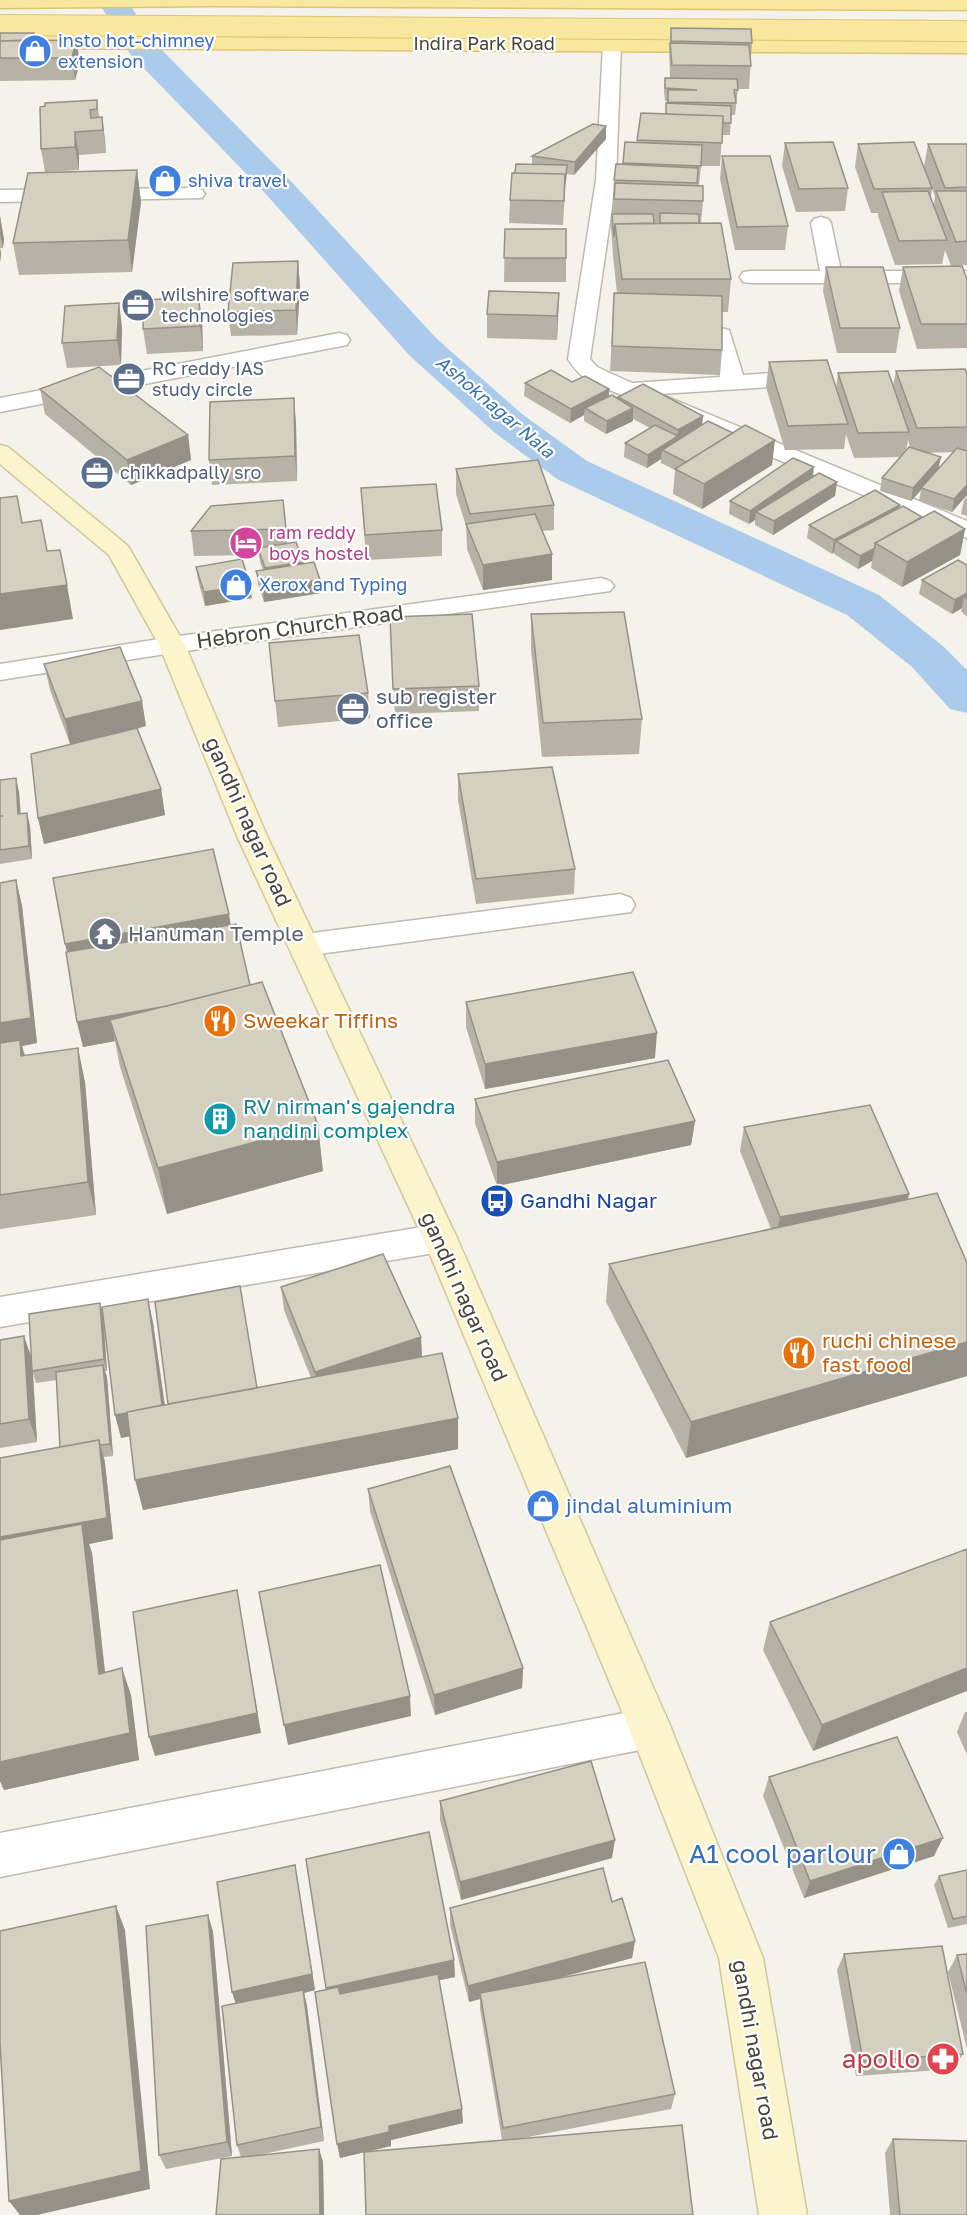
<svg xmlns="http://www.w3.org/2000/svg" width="967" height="2215" viewBox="0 0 967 2215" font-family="'Golos Text',sans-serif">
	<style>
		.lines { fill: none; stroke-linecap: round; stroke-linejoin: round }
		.canal { fill: #aacbec; fill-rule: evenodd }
		.minor-casing { stroke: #bfbaad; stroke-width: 3 }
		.tertiary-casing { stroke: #bfbaad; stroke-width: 3 }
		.secondary-casing { stroke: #d1c79c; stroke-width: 3 }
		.primary-casing { stroke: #ddc66f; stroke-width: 3 }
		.minor { fill: #fff; fill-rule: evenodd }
		.tertiary { fill: #fff; fill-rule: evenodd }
		.secondary { fill: #fbf4cc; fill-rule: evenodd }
		.primary { fill: #f8e79f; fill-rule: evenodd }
		.primary-bridge-casing { stroke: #ddc66f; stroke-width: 22; stroke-linecap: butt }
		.primary-bridge { stroke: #f8e79f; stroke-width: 20 }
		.wall { fill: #b7b2a5; fill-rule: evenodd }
		.shaded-wall { fill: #959186 }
		.building { fill: #d5cfc0; stroke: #959186; stroke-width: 1.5 }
		.labels { text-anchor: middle; stroke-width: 4.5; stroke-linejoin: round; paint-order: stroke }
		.far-shop-label { font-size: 18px; fill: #366cbe; stroke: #fff; text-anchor: start }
		.far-street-label { font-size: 18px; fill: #474338; stroke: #fff }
		.far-service-label { font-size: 18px; fill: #4e5e75; stroke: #fff; text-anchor: start }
		.far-water-label { font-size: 18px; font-style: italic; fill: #3771ad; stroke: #fff }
		.far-hotel-label { font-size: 18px; fill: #b23c85; stroke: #fff; text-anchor: start }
		.street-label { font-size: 21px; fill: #474338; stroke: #fff }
		.service-label { font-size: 21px; fill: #4e5e75; stroke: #fff; text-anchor: start }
		.worship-label { font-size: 21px; fill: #5b616d; stroke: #fff; text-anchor: start }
		.food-label { font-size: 21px; fill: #c56008; stroke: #fff; text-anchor: start }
		.culture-label { font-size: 21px; fill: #0d838f; stroke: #fff; text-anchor: start }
		.transit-label { font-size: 21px; fill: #164399; stroke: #fff; text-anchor: start }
		.shop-label { font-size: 21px; fill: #366cbe; stroke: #fff; text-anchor: start }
		.near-shop-label { font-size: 26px; fill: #366cbe; stroke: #fff; text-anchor: end }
		.near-health-label { font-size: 26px; fill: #be3a42; stroke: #fff; text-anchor: end }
	</style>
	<rect width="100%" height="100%" fill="#f4f2ea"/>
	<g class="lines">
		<!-- canal -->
		<path class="canal" d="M97 0H127L153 41 288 178 437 339 522 414 587 461 879 595 944 647 967 670V713L950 709 912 667 847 615 557 479 494 432 409 355 264 192 130 54Z"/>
		<!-- minor casing -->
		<g class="minor-casing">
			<path id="minor" d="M612 38 618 40 621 44 616 180 590 359 597 367 632 383 720 377 710 335 713 330 721 328 729 330 743 375 803 371 811 373 814 378 811 383 803 385 660 394 967 521V538L600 386C583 378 578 374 568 359L596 180 603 44 606 40Z
				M195 188 202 190 205 194 202 198 0 202V190Z
				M821 217 828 219 831 223 841 271H967V283H751L743 282 740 277 743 272 751 271H820L811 223 814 219Z
				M339 333 347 335 350 340 347 345 0 412V398Z
				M601 578 610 581 614 586 610 591 172 653 0 680V664L172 637Z
				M620 894 631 898 635 905 631 912 304 956 293 953 289 945 293 937 304 934Z
				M650 1708 665 1714 671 1728 665 1742 650 1748 0 1877V1833Z"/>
		</g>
		<!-- tertiary casing -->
		<g class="tertiary-casing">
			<path id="tertiary" d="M440 1224 452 1228 457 1238 452 1248 440 1252 0 1327V1297Z"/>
		</g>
		<!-- secondary casing -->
		<g class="secondary-casing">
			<path id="secondary" d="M0 445 8 447 128 546 185 645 267 836 457 1238 671 1728 763 1958 807 2215H759L719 1958 629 1728 423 1238 237 836 159 645 109 555 0 464Z"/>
		</g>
		<!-- primary casing -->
		<g class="primary-casing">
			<path id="primary" d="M0 0H967V10L212 6 0 8Z
				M0 36 967 41V53L0 48Z"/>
		</g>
		<!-- minor -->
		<use href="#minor" class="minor"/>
		<!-- tertiary -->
		<use href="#tertiary" class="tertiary"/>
		<!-- secondary -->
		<use href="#secondary" class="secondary"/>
		<!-- primary -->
		<use href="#primary" class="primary"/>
		<!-- primary-bridge casing -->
		<g class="primary-bridge-casing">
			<path id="primary-bridge" d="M0 25 967 31"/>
		</g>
		<!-- primary-bridge -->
		<use href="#primary-bridge" class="primary-bridge"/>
	</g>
	<!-- wall -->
	<path class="wall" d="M671 28 752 43 749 89H738L735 115H731L730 135H722L720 166H701L699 186 703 201 701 223 731 279 728 312H722V350L720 375 610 371 614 293H617L613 256 611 226 614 180 623 165 625 142H637L641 113 665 114 667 101H665L664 90 665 78H670L669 50Z
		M0 33H34L35 40H76L80 62 75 80 0 81Z
		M97 100 99 117H102L106 153 79 155V170L45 172 137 170 141 202 132 272 19 275 13 243 45 172 41 149Z
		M606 126V139L574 175 566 174 563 225 509 223 510 200 515 173 532 164V156Z
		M785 143 848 188 845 211 796 212 782 166Z
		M858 144 924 167 928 144H967V265L951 266 945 250 942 264 895 265 878 216V213H871L855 167ZM932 189 935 196 934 205 931 197Z
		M722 156 788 226 785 250H735L720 179Z
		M0 216 4 240 3 248H0L1 254 0 262Z
		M505 229 566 258V282H504Z
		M298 261 300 286 297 335 231 336 228 312Z
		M826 267 900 328 896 353H837L823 291Z
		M903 267 967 279V348L917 349 899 291Z
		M559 293 557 340 487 338V314Z
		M202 321 203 351 147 354 143 329Z
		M122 327 121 365 67 368 62 343Z
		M769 362 836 389 838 373 893 386 896 371 967 374V495L952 512 919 501 921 490 911 501 880 491 882 478 901 457 854 458 846 434 844 449 785 450 766 387ZM908 440 910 447 906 451ZM954 452 938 469 927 453Z
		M572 382 609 396 618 399V397L702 424 772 465 702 509 673 494 675 470 661 463V459L647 468 624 457 625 443 650 428 633 419V421L606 434 584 421V415L570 423 524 396 525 383Z
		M40 389 188 435 191 460 131 485 45 414Z
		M296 423 297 481 212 485 209 460Z
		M456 469 554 505V530L542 531 552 580 483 590 467 549 466 526 456 494Z
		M813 477 837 482 835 496 773 535 755 525V520L749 524 729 514 730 501Z
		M361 488 442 530V556L366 560Z
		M967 497V516L961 514 964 500Z
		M283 500 287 543 303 564 321 593 264 602 258 584 256 571 263 570 260 562 259 555 194 556 191 531Z
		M900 505 899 508 922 517 965 529 960 555 902 587 871 568 872 561 858 569 834 554V552L832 554 807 538 809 525Z
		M967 565V617L961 611 962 608 952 614 919 594 922 580Z
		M196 567 252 598 205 606 198 580Z
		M531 614 642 719 639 754 542 757 531 649Z
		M390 617 479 686V711L395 714Z
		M269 643 368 693 370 718 278 727Z
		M44 664 146 726 137 729 161 789 165 815 44 844 38 818 70 744 50 690Z
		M458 774 575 869 574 894 476 904 458 800Z
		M0 780 19 792 21 814 30 826 32 859 0 864Z
		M16 880 22 906 37 1043 22 1046 25 1055 85 1082 96 1215 0 1229V883Z
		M231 924 250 985 323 1171 167 1214 120 1067 115 1041 83 1047 77 1022Z
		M466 1002 655 1058 485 1089 466 1027Z
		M475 1099 695 1121 691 1145 497 1186 475 1123Z
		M744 1127 909 1194 908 1199 967 1263V1376L686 1458 606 1302 609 1264 771 1229 740 1151Z
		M281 1287 421 1337 422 1357 458 1449 143 1510 130 1436 121 1438 148 1299 153 1323 165 1405 311 1378 284 1310Z
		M100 1303 103 1315 107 1371H105L107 1377 113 1456 104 1457 105 1463 113 1539 89 1544 92 1553 105 1672 131 1695 139 1760 4 1790 0 1781V1458L60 1447 56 1380 36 1383 33 1373 37 1442 0 1448V1340L24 1336 31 1358Z
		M368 1489 523 1668 522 1688 435 1715 370 1511Z
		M967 1549 813 1751 763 1650 770 1622Z
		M965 1712H967V1755L957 1732Z
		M769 1777 934 1856 804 1898 763 1796Z
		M440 1801 612 1858 461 1900 440 1820Z
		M295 1865 315 1990 304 1993 307 2006 324 2141 254 2156 319 2149 323 2162 324 2215H216L241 2157 237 2145 235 2004Z
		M967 1870V1924L948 1928 934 1885 939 1876Z
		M612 1902 635 1941 632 1958 555 1979 675 2094 671 2109 518 2139 364 2152 340 2158 315 1992 454 1960 455 1977 439 1980 463 2123 391 2140V2146L367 2152 502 2140 480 2009V1999L469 2002 450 1925V1908Z
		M208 1915 213 1932 232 2156 166 2169 159 2155Z
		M844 1954 963 2054 954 2069 856 2076 837 1970Z
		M967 1954V2049L948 1972 957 1955Z
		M893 2139 967 2215H890L885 2153Z"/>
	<!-- shaded-wall -->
	<path class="shaded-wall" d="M76 40 80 62 75 80 72 58Z
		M102 117 105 140 106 153 103 130Z
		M606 126V139L574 175 575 162Z
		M75 132 79 155V170L75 147Z
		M137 170 141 202 132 272 128 240Z
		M0 216 4 240 3 248 0 234Z
		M0 247 1 254 0 262Z
		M298 261 300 286 297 335 296 310Z
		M559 293 558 317 557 340V316Z
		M199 297 202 321 203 351 200 326Z
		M119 303 122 327 121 365 117 340Z
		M609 389V402L585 408 584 415 570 423 571 409Z
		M294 398 296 423 297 481 295 456Z
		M633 408V421L606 434 607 421Z
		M703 416 702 430 662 450 661 459 647 468 648 455 677 437 678 430Z
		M188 435 191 460 131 485 127 460Z
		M775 440 772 465 702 509 704 484Z
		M941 457 938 470 921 488V490L911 501 913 488Z
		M814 467 812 481 756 512 755 520 749 524 750 511Z
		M837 482 835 496 773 535 774 521Z
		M967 485V495L952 512 954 499Z
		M900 505 897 518 836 541 834 552 832 554 834 540Z
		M965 529 960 555 902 587 907 562Z
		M875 548 872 561 858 569 860 556Z
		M552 554V580L483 590V565Z
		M303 562 304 576 267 582 265 568Z
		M320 580 321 593 264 602 263 589Z
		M67 585 73 619 0 630V594Z
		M250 585 252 598 205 606 204 592Z
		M967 593V600L964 597 962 608 952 614 955 600Z
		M142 701 146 726 70 744 65 719Z
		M16 778 19 792 21 828 18 814Z
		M161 789 165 815 44 844 38 818Z
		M27 813 30 826 32 859 29 846Z
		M16 880 22 906 37 1043 22 1046 29 1074 0 1049V1023Z
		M229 914 233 939 71 969 65 944Z
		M252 991 110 1020 115 1041 83 1047 77 1022Z
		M657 1033 655 1058 485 1089V1064Z
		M78 1048 85 1082 96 1215 88 1182Z
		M695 1121 691 1145 497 1186V1162Z
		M318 1125 323 1171 167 1214 158 1168Z
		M909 1194 903 1218 775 1241 780 1217Z
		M148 1299 153 1323 168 1429 121 1438 115 1415Z
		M100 1303 103 1315 107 1371 104 1359Z
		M24 1336 32 1359 37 1442 29 1419Z
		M421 1337 422 1360 318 1395 315 1372Z
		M967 1342V1376L686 1458 691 1422Z
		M103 1365 107 1377 113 1456 110 1444Z
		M458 1418V1449L143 1510 135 1480Z
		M99 1440 105 1463 113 1539 89 1544 92 1553 108 1701 0 1560V1537Z
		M237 1590 261 1733 155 1756 149 1737Z
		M122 1668 131 1695 139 1760 4 1790 0 1781V1762Z
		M523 1668 522 1688 435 1715 434 1695Z
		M967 1668V1691L813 1751 822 1725Z
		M410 1696 411 1716 288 1745 284 1725Z
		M943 1838 934 1856 804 1898 810 1881Z
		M615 1840 612 1858 461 1900 460 1882Z
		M295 1865 315 1990 304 1993 307 2006 324 2141 321 2127 237 2008 232 1992Z
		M116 1906 125 1930 150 2189 37 2215H20L9 2201Z
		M208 1915 213 1932 232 2156 227 2142Z
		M635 1941 632 1958 481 1999 480 1993V1999L469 2002 468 1986Z
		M454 1960 455 1977 329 2004 326 1988Z
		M462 2109 463 2123 391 2140V2146L340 2158 337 2144 389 2126Z
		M319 2149 323 2162 324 2215H320Z"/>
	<!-- building -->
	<path class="building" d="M671 28 751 29 752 43 671 41Z
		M0 33H34L31 40 0 41Z
		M76 40 72 58H0V41Z
		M670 43 749 45 751 66 672 65Z
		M665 78 737 79 738 90H734L736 103 668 102V90H697L665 88Z
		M97 100V109L90 110 91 118 102 117 103 130 75 132V147L41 149 40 107 45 106V103Z
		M666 103 731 106V123H723V116L666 114Z
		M641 113 723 116 722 143 637 140Z
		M593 124 606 126 575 162 532 156Z
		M625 142 702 145 701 166 623 163Z
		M833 142 848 188 799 189 785 143Z
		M914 142 932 188 874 189 858 144Z
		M928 144H967V187L945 188Z
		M722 156H770L788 226 737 227Z
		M516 164 567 165 565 184V174L515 173Z
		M616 164 698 168 697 183 614 180Z
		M137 170 128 240 13 243 28 173Z
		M512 173 565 174 564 201 510 200Z
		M615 183 703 186V201L614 199Z
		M928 191 947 240 899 241 882 192Z
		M936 191H967V241L956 242Z
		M660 213 699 214V223H660Z
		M612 214H653L654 223 615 224 614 237Z
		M721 223 731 279H622L615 224Z
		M505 229H566V258H504Z
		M298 261 296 310 228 312 233 263Z
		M962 266 967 279V324H921L903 267Z
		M826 267H883L900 328H840Z
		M489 291 559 293 557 316 487 314Z
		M614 293 722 296V350L612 346Z
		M199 297 200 326 143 329 144 300Z
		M119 303 117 340 62 343 65 306Z
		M827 360 848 424 788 426 769 362Z
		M99 367 188 435 127 460 40 389Z
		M965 369 967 374V427L917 428 896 371Z
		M551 370 572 382 585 376 609 389 571 409 525 383Z
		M888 371 909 432 858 433 838 373Z
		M643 384 703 416 678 430 618 397Z
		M612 395 633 408 607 421 585 408Z
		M294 398 295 456 209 460 210 402Z
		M708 421 733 433 686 462 662 450Z
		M655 425 678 436 648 455 625 443Z
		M745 425 775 440 704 484 675 469Z
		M909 447 941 457 913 488 882 478Z
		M957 448 967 451V485L954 499 921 488Z
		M793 458 814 467 750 511 730 501Z
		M538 460 554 505 470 514 456 469Z
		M819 473 837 482 774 521 756 512Z
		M436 484 442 530 365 535 361 488Z
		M875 490 900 505 834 540 809 525Z
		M17 496 22 523 41 520 47 551 60 550 67 585 0 594V498Z
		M283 500 286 529 191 531 211 506Z
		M903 506 922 517 875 543V548L860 556 836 541Z
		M934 511 965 529 907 562 875 543Z
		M535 514 552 554 483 565 466 524Z
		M296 542 303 562 265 568 258 548Z
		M242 559 250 585 204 592 196 567Z
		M958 560 967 565V593L955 600 922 580Z
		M314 562 320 580 263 589 256 571Z
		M624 612 642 719 543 723 531 614Z
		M472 614 479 686 393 689 390 617Z
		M359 635 368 693 275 701 269 643Z
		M120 647 142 701 65 719 44 664Z
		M137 728 161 789 38 818 31 754Z
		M552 767 575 869 476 879 458 774Z
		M16 778 18 814 27 813 29 846 0 850V816H3H0V780Z
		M213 849 229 914 65 944 53 878Z
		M16 880 31 1018 0 1023V883Z
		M236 924 250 985 167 1006 77 1022 66 952Z
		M633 972 657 1033 485 1064 466 1002Z
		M262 982 318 1125 158 1168 110 1020Z
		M20 1040 21 1056 78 1048 88 1182 0 1195V1043Z
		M668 1060 695 1121 497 1162 475 1099Z
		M870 1105 909 1194 780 1217 744 1127Z
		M937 1193 967 1263V1342L691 1422 609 1264Z
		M383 1254 421 1337 315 1372 281 1287Z
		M240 1286 257 1388 168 1404 155 1302Z
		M148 1299 162 1405 127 1412V1413L115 1415 102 1307Z
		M100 1303 104 1359 32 1371 29 1314Z
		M24 1336 29 1419 0 1424V1340Z
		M442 1353 458 1418 135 1480 127 1412Z
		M103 1365 110 1444 100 1445 99 1440 60 1447 56 1372Z
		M99 1440 107 1518 0 1537V1458Z
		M450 1466 523 1668 434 1695 368 1489Z
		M82 1524 99 1674 122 1668 130 1733 0 1762V1540Z
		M967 1549V1668L822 1725 770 1622Z
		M380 1565 410 1696 284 1725 259 1592Z
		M237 1590 257 1713 149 1737 133 1612Z
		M897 1737 943 1838 810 1881 769 1777Z
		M591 1761 615 1840 460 1882 440 1801Z
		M429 1832 454 1960 326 1988 306 1859Z
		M295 1865 312 1974 232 1992 217 1882Z
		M603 1868 612 1902 622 1898 635 1941 468 1986 450 1908Z
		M967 1870V1916L953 1919 939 1876Z
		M116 1906 141 2171 9 2201 0 2043V1931Z
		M208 1915 227 2142 159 2155 146 1926Z
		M942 1946 963 2054 863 2061 844 1954Z
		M967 1954V1994L957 1955Z
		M645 1962 675 2094 503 2128 480 1993Z
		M438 1974 462 2109 389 2126V2132L337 2144 315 1992 338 1987 340 1994Z
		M303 1990 321 2127 237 2145 222 2006Z
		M682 2125 693 2215H366L364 2152Z
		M893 2139 967 2141V2215H900Z
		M319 2149 320 2215H216L221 2159Z"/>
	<!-- icons -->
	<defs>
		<g id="shop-disc" transform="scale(1.725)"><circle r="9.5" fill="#3f7fe0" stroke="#fff"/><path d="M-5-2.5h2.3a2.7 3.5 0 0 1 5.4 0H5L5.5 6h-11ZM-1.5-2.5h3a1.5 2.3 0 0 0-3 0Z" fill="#fff"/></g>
		<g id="office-disc" transform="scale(1.725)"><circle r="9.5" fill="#5c6f8a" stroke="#fff"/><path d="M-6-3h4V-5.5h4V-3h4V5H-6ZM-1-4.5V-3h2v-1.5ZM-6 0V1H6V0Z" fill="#fff"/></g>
		<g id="hotel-disc" transform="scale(1.725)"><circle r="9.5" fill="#d1479c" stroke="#fff"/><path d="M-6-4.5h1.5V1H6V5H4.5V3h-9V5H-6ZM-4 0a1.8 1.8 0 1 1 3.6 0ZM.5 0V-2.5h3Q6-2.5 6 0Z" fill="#fff"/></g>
		<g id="temple-disc" transform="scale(1.725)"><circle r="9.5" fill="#6b7280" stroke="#fff"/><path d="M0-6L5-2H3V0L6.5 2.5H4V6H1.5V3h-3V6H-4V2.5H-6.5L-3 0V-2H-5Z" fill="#fff"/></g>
		<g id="restaurant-disc" transform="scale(1.725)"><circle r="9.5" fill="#e8710a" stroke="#fff"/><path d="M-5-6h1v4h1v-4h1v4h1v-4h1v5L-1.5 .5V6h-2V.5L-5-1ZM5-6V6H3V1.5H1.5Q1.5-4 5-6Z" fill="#fff"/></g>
		<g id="building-disc" transform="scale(1.725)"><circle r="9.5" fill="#0f9aa8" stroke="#fff"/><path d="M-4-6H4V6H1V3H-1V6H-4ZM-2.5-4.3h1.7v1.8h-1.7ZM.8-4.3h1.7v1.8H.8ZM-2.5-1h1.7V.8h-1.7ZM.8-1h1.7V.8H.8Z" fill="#fff"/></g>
		<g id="bus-disc" transform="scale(1.725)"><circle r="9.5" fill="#1a4fb4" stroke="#fff"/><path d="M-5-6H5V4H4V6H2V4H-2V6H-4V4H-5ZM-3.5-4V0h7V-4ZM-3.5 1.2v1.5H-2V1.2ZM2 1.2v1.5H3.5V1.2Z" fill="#fff"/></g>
		<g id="pharmacy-disc" transform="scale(1.725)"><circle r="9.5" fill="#e0444e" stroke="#fff"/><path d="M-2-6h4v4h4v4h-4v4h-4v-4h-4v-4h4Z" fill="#fff"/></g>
	</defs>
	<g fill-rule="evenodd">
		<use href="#shop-disc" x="35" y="51"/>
		<use href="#shop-disc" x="165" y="181"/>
		<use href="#office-disc" x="138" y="305"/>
		<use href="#office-disc" x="129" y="379"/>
		<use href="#office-disc" x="97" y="473"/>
		<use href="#hotel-disc" x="246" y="543"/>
		<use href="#shop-disc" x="236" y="585"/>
		<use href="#office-disc" x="353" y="709"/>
		<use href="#temple-disc" x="105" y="934"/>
		<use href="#restaurant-disc" x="220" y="1021"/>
		<use href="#building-disc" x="220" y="1119"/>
		<use href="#bus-disc" x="497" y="1201"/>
		<use href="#restaurant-disc" x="799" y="1353"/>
		<use href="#shop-disc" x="543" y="1506"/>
		<use href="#shop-disc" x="899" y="1854"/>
		<use href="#pharmacy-disc" x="943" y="2059"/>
	</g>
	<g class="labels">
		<!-- far-shop labels -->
		<g class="far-shop-label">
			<text x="58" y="47">insto hot-chimney<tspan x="58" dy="21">extension</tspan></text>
			<text x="188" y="187">shiva travel</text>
			<text x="259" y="591">Xerox and Typing</text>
		</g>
		<!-- far-street labels -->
		<g class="far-street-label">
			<text x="484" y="50">Indira Park Road</text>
		</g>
		<!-- far-service labels -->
		<g class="far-service-label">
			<text x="161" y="301">wilshire software<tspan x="161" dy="21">technologies</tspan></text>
			<text x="152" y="375">RC reddy IAS<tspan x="152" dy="21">study circle</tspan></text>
			<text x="120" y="479">chikkadpally sro</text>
		</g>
		<!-- far-water labels -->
		<g class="far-water-label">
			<text transform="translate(495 407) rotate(40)" y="6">Ashoknagar Nala</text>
		</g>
		<!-- far-hotel labels -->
		<g class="far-hotel-label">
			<text x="269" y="539">ram reddy<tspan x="269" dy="21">boys hostel</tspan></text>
		</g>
		<!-- street labels -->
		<g class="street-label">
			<text transform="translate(300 627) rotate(-8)" y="7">Hebron Church Road</text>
			<text transform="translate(248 822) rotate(66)" y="7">gandhi nagar road</text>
			<text transform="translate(464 1297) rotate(66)" y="7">gandhi nagar road</text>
			<text transform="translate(755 2050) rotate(80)" y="7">gandhi nagar road</text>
		</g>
		<!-- service labels -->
		<g class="service-label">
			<text x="376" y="704">sub register<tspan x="376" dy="24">office</tspan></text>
		</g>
		<!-- worship labels -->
		<g class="worship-label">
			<text x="128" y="941">Hanuman Temple</text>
		</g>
		<!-- food labels -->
		<g class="food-label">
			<text x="243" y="1028">Sweekar Tiffins</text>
			<text x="822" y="1348">ruchi chinese<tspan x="822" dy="24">fast food</tspan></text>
		</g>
		<!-- culture labels -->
		<g class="culture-label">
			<text x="243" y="1114">RV nirman's gajendra<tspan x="243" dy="24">nandini complex</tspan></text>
		</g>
		<!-- transit labels -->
		<g class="transit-label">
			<text x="520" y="1208">Gandhi Nagar</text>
		</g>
		<!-- shop labels -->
		<g class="shop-label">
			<text x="566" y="1513">jindal aluminium</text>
		</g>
		<!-- near-shop labels -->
		<g class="near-shop-label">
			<text x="876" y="1863">A1 cool parlour</text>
		</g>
		<!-- near-health labels -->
		<g class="near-health-label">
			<text x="920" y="2068">apollo</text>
		</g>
	</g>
</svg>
